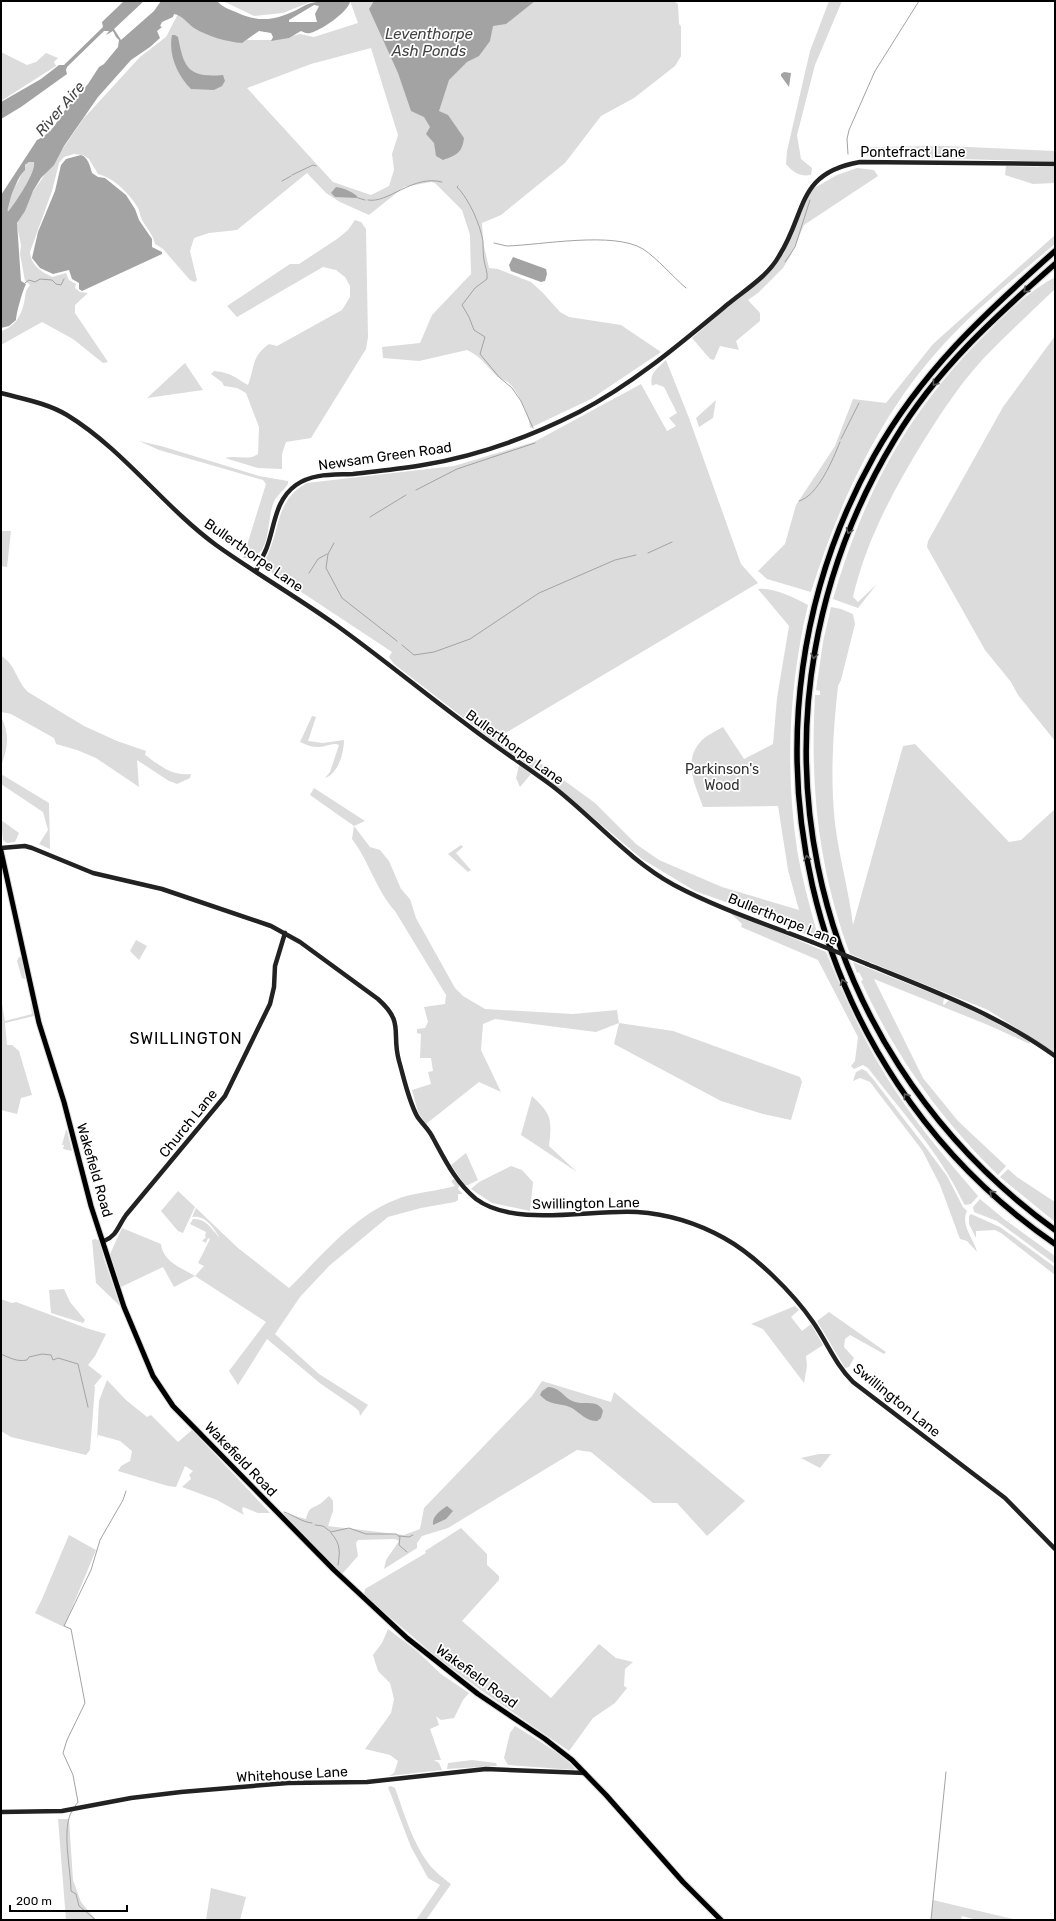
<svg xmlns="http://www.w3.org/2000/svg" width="1056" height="1921" viewBox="0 0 1056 1921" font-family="Rubik,sans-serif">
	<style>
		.green { fill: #dcdcdc; fill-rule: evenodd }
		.water { fill: #a3a3a3; fill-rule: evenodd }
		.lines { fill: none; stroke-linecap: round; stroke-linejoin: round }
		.stream { stroke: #a3a3a3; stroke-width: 1 }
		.river { stroke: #a3a3a3; stroke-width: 7 }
		.primary-casing { stroke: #dbdbdb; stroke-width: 7 }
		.highway-casing { stroke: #dbdbdb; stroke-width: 8 }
		.secondary { stroke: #222; stroke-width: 4.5 }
		.primary { stroke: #000; stroke-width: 5 }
		.highway { stroke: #000; stroke-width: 5.5 }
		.secondary-bridge { stroke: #222; stroke-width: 4.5 }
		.oneway { stroke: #595959 }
		.labels { text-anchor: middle; stroke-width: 3.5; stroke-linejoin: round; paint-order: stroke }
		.street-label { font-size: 14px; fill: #000; stroke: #fff }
		.park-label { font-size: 14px; fill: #333; stroke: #fff }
		.water-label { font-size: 15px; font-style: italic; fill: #444; stroke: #fff }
		.quarter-label { font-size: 16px; letter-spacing: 1px; fill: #000; stroke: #fff }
	</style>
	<rect width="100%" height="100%" fill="#fff"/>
	<!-- green -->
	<path class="green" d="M223 1H313L283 13 254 16Z
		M350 1H674L678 4 679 24 681 26V56L675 66 634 98 601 116 565 163 501 215 482 223 483 242 489 268 498 269 531 282 543 293 560 312 569 317 621 325 661 352 591 399 530 428C529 415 520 396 511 385 508 381 502 380 498 377 486 366 483 358 467 350L419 361 383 358 382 347 420 343 432 315 471 274 470 235 462 210 435 183 431 182 404 187 369 215 340 202 326 193 307 173 237 230 209 233 194 238 190 251 197 280 195 282 190 280 163 249 155 244C153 234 147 229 142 220 140 216 140 212 138 208 130 194 114 178 98 174L89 159 83 155 74 154 64 157 59 163 52 191 30 252C31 265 40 271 52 277L66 273 69 280 76 284 75 288 80 292 88 293 75 305V313L108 362 103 363 73 339 42 322 1 345V331C15 327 21 316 24 303 26 295 24 292 30 285L25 281 20 254 21 245 17 225 21 209 84 118 140 57 166 37 179 12 229 36 249 40H276L300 34 314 37 358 23ZM371 48 398 135 392 154 394 170 389 186 371 195 333 182 247 88 311 64Z
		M829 1H842L815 65 797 135 801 159 812 168 811 175C799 177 793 172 786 164L787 151 810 51Z
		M1 52 27 65 36 62 46 53 58 58 54 62 56 66 1 101Z
		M945 146 1055 151V162L867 156 865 147Z
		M29 162H34C36 173 12 211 3 215L1 206C8 198 12 191 18 182 22 175 22 167 29 162Z
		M1006 166 1055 167V183L1033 184 1005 175Z
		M857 168 874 170 878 176 804 225 791 255 783 268 758 293 748 300 760 313V321L736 341 739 350 720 346 714 360 710 359 692 338 773 267 784 253 811 190 837 175Z
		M355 220 361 222 366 229 368 337 366 349 311 438 286 442 282 454V469L258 468 225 458C236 455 248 461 258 454L259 427 246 393 237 388 224 386 222 382 211 374 214 371C232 373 234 377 248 385 255 367 251 357 269 344L277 346 342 310 350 297V286L345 277 336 270 323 267 237 317 227 306 290 264H299L337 239 348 230Z
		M1055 235V244C1017 276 977 308 943 345 879 415 839 503 811 592L767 579 758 571 785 544 796 505 835 446 853 399 886 403 933 344Z
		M1055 277V289C1031 312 1006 335 983 359 961 383 943 410 926 437 895 487 866 540 853 597L858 602 877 584 858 608 833 599C865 490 909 408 992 328 1011 309 1031 290 1055 277Z
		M1055 336V741L1018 695 1011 682 985 650 927 547 928 541 1003 407Z
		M666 360 689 418 741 564 758 583 502 735 595 803 636 844 659 860 722 887 799 910 788 870 778 806 703 807C695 784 682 761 702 740 707 735 716 731 723 727L744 759 773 744 777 698 789 626 758 589C773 587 795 598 808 605 789 684 785 769 797 849 802 880 811 910 819 940L759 914 695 891 642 859 545 777 492 740 394 664 389 657 392 652 262 566C268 555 272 545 275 534 281 511 285 495 307 483L454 466 534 442 641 384 667 431 676 426 669 418 677 413 664 387 656 384 652 386C649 373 657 369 666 360Z
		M185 363 203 390 147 398Z
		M716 400 713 418 699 427 696 418Z
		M139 441 161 446 259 476 288 481V484C284 490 275 497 273 504 266 524 272 560 243 558L266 484 263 480 159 450Z
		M1 531H11L7 567 1 566Z
		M831 607 841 609 853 614 855 624 841 680 838 686C833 731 830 778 835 823 839 857 849 891 853 925L903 746 915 744 1009 842 1021 840 1055 809V1053L988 1010 850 954C818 868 810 786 815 695H820V691L816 690 823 642Z
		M1 656C16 664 16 681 28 692L84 726 117 741 146 751 145 755C161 766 171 776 191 774L190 778 177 784 169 781 137 760 139 787 96 758 77 750 56 744 54 738 11 714 1 712Z
		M312 716 316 717 308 741 323 743 344 740C344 753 338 774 325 778L330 772 339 745C333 742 326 747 319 747 312 747 306 745 300 742Z
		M1 717C10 733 8 748 1 766Z
		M519 765 531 774 520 787 516 778Z
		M1 774 49 803 50 849 39 844 48 830 43 812 1 784Z
		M314 788 365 821 354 826 370 847 380 850 389 861 401 889 410 899 416 918 455 988 463 996 485 1009 573 1014 617 1010 619 1023 673 1031 800 1077 802 1082 791 1120 763 1114 721 1101 614 1044 619 1023 596 1032 495 1019 483 1024 481 1050 501 1092 479 1082 426 1124 418 1112 412 1090 431 1084 428 1072 433 1071 431 1058H420L421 1034 417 1033V1029L425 1028 428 1022 424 1007 445 1004 446 995 395 911C376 890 369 861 352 839L354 826 310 795Z
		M1 820 19 833 15 842 7 843 3 840Z
		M461 845 463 847 456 853 471 870 468 872 448 854Z
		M727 910 826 952C846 1001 867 1049 897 1093 921 1130 950 1163 978 1196L971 1204 965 1205 963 1202C940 1153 901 1111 868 1068L863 1065 854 1069 851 1066 855 1061 858 1037 818 960 741 927 742 924Z
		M136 940 147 946 139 960 130 951Z
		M19 957H22L23 959 25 979 22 978 17 961Z
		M853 962 944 998 943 1004 944 1005 949 1000 987 1018 1029 1041 1030 1044 988 1025 874 979 923 1078 958 1121 1006 1166 998 1175C938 1116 895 1055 861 981L863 980 859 972 857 973Z
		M1 998 5 1021 32 1014 30 1002 34 1016 5 1023 7 1045H12L19 1051 32 1095 21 1098 17 1114 1 1110Z
		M862 1069 866 1071 873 1079 927 1149 947 1176 963 1207 967 1211C960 1225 974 1239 977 1252L967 1241 960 1239 940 1185 922 1150 870 1082 860 1078 853 1081 856 1072Z
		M532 1096C552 1115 552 1119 549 1146L577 1172 521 1135Z
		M66 1130H67L72 1151 63 1149 64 1145H62Z
		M466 1153 478 1180 468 1185H465L451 1165Z
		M511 1166 522 1170 533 1182 530 1211 492 1203 471 1189 479 1182Z
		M1008 1169 1017 1177 1055 1202V1222L1000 1177Z
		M454 1179 460 1184 458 1189 463 1194H458V1200L455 1202 421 1208 388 1217 329 1266 300 1297 275 1334 319 1374 368 1405 360 1416 359 1411 353 1406 321 1384 267 1339 238 1385 229 1371 266 1322 195 1276 174 1287 163 1267 121 1287 110 1254 122 1228 161 1244C163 1262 182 1268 195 1276L204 1266 198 1263 210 1239 208 1238 206 1243 202 1241 206 1237 205 1236 206 1232 190 1224 193 1219C205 1218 211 1228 219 1237L218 1245 219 1236C212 1227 206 1215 192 1217L196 1208 238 1248 289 1288C321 1257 352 1217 395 1200 413 1192 435 1192 455 1186L451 1181Z
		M178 1191 195 1207 183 1233 178 1231 161 1211Z
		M980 1199 1004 1219 1055 1256V1264L997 1221 974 1212 973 1207Z
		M971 1214 1000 1227 1055 1267V1275L1001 1233 995 1230 976 1231V1238L969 1224V1216Z
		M95 1239 100 1241 104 1259 120 1306 96 1283 92 1240Z
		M64 1289 70 1302 85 1320 83 1323 51 1313 49 1290Z
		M1 1299 12 1303 16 1302 86 1328 106 1334 95 1356 88 1365 102 1376 94 1386 95 1387 90 1450 86 1455 11 1437 1 1431Z
		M795 1306 799 1310 791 1317 802 1331 811 1324 823 1345 806 1356 807 1366 804 1383 763 1329 751 1324Z
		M829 1312 886 1352 884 1354 850 1335 845 1339 844 1347 854 1358 849 1367 845 1368 817 1321Z
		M107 1380 126 1400 147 1417 151 1415 178 1442 192 1430 270 1513H258L243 1507 242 1510 244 1515 217 1500 182 1487 191 1479 189 1475 193 1471 185 1466 176 1487 168 1486 118 1471 121 1466 130 1461 132 1451 120 1441 98 1435 97 1440 99 1401Z
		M542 1381 611 1402 614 1392 745 1501 707 1536 677 1503H653L591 1452 577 1450 448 1528 422 1536 417 1543V1548L384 1569 386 1560 399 1541 395 1539 358 1540 356 1543 358 1556 342 1574 280 1512 306 1519C309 1508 310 1509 318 1505 322 1503 325 1499 329 1496L333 1501V1511L328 1526 404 1535 420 1529 424 1508 532 1396Z
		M819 1454H831L820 1468 801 1458Z
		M461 1528 487 1554V1565L499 1576V1580L462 1621 551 1698 599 1644 616 1658 633 1662 625 1669 624 1686 627 1688 615 1703 593 1718 569 1751 482 1691 440 1660 364 1595 365 1589 426 1553 425 1551Z
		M69 1535 96 1550 64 1627 35 1613 42 1599Z
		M388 1629 417 1651 441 1674 469 1693 463 1700 454 1718 441 1720 436 1716 439 1725 430 1729 441 1760H434L439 1763 442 1770 389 1776 394 1773 398 1761 390 1755 365 1749 391 1713 394 1699 390 1683 378 1671 373 1655 382 1643Z
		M515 1726C525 1732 574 1761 575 1770L508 1765 504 1758 510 1733Z
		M472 1760 496 1763 497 1766 447 1769 448 1763Z
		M391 1786 395 1788C404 1813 412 1841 428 1863 434 1871 443 1878 451 1884L426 1920H416L440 1885 428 1878 411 1847 388 1787Z
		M58 1819H69L73 1880 81 1902 96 1920H66Z
		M211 1888 246 1897 240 1920H206Z
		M933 1900 1017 1920H977L962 1916 961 1920H931Z"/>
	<!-- water -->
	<path class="water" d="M124 1H144L114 29 121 40 154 11 161 1H217C222 7 231 10 238 13 262 24 280 19 302 7 311 1 325 1 335 1 340 1 346 0 350 2 347 13 320 31 310 33 306 34 304 32 301 31L289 38 271 41 273 37 271 33 259 31 242 43C227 42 207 36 194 28 187 23 182 15 174 14L173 17 162 22 160 26 162 27 157 31 160 38 150 47 131 60 98 97 64 146 54 165 41 178 33 191 25 211 17 223 21 281 26 284C23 289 16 314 16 320L9 326 1 328V214L5 215C13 207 36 173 34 162H29L25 165V170C17 177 14 192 8 200 7 202 3 204 1 206V195L37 140C46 136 56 127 59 117L88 84 99 67 104 64 118 47 119 40 116 37 113 31 106 35 109 31H104L67 67 66 70 67 74 21 107 1 119V102L41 79 59 65H64L103 27 102 22ZM314 5 319 6 315 14 317 22H289V20Z
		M374 1H535L506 24 493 26 490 41 479 56 467 62 449 80 439 111 448 115 464 138C462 153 457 155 443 160L436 156 434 143 426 134 430 127 424 117 411 111 398 73 369 9Z
		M172 35H175L178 37C184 68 188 78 223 75L225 81 222 86 214 90 191 89C178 76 168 55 172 35Z
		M784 72 791 73 789 87 781 76V74Z
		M81 155C88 157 90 166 92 173L98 177 105 178 126 195 135 209 139 220 152 239V247L162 252V254L82 291 79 289V283L72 279 69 270 53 274 40 268 32 258 38 232 55 191 61 165 66 159Z
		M336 187C343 188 355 192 358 198L335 197 331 193Z
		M513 257 546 269 547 274 545 281 541 282 511 271 509 265Z
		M548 1387C562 1388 564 1399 575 1402 585 1405 598 1399 603 1411L601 1418 597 1421C586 1421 580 1413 572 1408 560 1402 551 1407 540 1395L542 1391Z
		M447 1506 453 1511 446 1519 433 1525C432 1516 440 1511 447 1506Z"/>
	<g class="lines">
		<!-- stream -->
		<path class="stream" d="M848 154 847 139 849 130 875 71 919 1
			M292 175 313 165 316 166
			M282 181 291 176
			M458 186 457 187C469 199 480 224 483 241 483 247 483 254 484 260 485 267 488 272 487 279L475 288 462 305 469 317 474 330 485 337 480 354 499 377 512 388 521 401 533 428
			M358 198 365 200
			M368 200C388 204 413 174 442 182
			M494 243 507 246C541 245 614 231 643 249 658 259 672 276 686 288
			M785 262 795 247 810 200
			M25 283 29 280 35 282 40 279 52 280 56 284 61 285 64 279
			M841 439 859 403
			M416 490 457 469 535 443
			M799 501C818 496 833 459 840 442
			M370 517 406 495
			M334 543 328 554 326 568 342 598 397 641
			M648 553 672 542
			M309 573 318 559 327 554
			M402 645 414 655 434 652 470 639 539 593 615 560 636 555
			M1 1354C10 1358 17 1362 27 1360L29 1357 42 1354 51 1355 53 1360 58 1358 78 1364 88 1407
			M284 1512C294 1515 301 1522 312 1523
			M315 1525 323 1526 331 1532 349 1528 366 1534H396L400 1537 399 1545 407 1552
			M331 1533C341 1544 340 1552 338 1565
			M399 1536 409 1537 413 1535
			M75 1806 78 1802 73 1775 63 1753 67 1740 85 1703 71 1629 64 1626 91 1570 100 1540 123 1500 126 1491
			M72 1811C61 1828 71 1870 71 1891L76 1894 79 1906 96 1920
			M931 1920 946 1772"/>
		<!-- river -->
		<path class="river" d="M6 223 4 209 8 194"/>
		<!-- primary casing -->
		<g class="primary-casing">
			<path id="primary" d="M1 851 39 1023 64 1102 91 1206 124 1307 153 1376 173 1406 334 1570 407 1638 478 1694 545 1739 572 1760 606 1795 683 1882 721 1920"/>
		</g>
		<!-- highway casing -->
		<g class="highway-casing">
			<path id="highway" d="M1055 251C984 314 921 372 874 456 723 725 800 1068 1055 1244
				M1055 264C995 317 936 370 895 439 731 709 800 1045 1055 1230"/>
		</g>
		<!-- secondary -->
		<path class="secondary" d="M1 393C23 399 47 403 67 415 124 450 163 506 216 545 255 573 297 597 336 625 382 658 425 694 470 727 496 747 524 765 551 785 593 817 627 859 674 885 717 908 766 924 812 942
			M256 572C258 563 264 556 267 547 275 525 275 500 296 485 313 473 334 475 353 474 377 471 400 469 423 465 477 456 530 437 579 412 633 384 681 343 728 304 745 290 768 276 779 256 807 212 796 173 860 162L1055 164
			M1 848 25 846 32 848 93 873 162 889 271 926 300 942 378 999C405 1023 391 1032 399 1061 404 1078 408 1099 417 1116 422 1124 429 1129 433 1138 445 1160 456 1183 476 1199 515 1228 590 1209 637 1212 668 1214 697 1223 724 1238 755 1255 793 1293 813 1322 827 1342 835 1364 853 1382L1005 1498 1055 1549
			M867 964C931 990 999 1015 1055 1056
			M104 1241C117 1236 118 1226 126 1215L225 1096 270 1004 274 987 275 966 285 933
			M1 1812 62 1811 131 1798 181 1792 288 1783 367 1782 486 1769 585 1773"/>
		<!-- primary -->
		<use href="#primary" class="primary"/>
		<!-- highway -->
		<use href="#highway" class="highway"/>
		<!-- secondary-bridge -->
		<path class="secondary-bridge" d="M812 942 867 964"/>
	</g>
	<!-- one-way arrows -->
	<defs><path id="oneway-chevron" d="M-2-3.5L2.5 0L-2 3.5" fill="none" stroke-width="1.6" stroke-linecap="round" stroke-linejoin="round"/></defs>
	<g class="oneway">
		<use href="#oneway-chevron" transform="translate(1026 290) rotate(139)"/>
		<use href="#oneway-chevron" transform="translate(935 383) rotate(128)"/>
		<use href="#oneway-chevron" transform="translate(849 531) rotate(111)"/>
		<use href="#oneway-chevron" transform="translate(814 656) rotate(101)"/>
		<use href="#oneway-chevron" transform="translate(807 858) rotate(-101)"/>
		<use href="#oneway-chevron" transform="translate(843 982) rotate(-111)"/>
		<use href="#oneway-chevron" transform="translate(906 1096) rotate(-125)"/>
		<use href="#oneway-chevron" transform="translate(992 1193) rotate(-138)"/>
	</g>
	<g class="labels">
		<!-- street labels -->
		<g class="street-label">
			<text x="913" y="157">Pontefract Lane</text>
			<text transform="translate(385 456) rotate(-8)" y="5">Newsam Green Road</text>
			<text transform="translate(254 555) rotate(35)" y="5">Bullerthorpe Lane</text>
			<text transform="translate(515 747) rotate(36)" y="5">Bullerthorpe Lane</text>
			<text transform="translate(783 919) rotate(22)" y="5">Bullerthorpe Lane</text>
			<text transform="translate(188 1123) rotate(-51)" y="5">Church Lane</text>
			<text transform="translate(95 1170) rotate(74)" y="5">Wakefield Road</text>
			<text transform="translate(586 1203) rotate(-1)" y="5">Swillington Lane</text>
			<text transform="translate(897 1400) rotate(39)" y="5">Swillington Lane</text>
			<text transform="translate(241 1459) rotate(46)" y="5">Wakefield Road</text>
			<text transform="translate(477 1676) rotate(36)" y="5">Wakefield Road</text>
			<text transform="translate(292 1774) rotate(-3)" y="5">Whitehouse Lane</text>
		</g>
		<!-- park labels -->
		<g class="park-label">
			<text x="722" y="774">Parkinson's<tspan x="722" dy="16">Wood</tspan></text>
		</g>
		<!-- water labels -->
		<g class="water-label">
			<text x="429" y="39">Leventhorpe<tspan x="429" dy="17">Ash Ponds</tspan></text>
			<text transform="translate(60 109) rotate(-49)" y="5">River Aire</text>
		</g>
		<!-- quarter labels -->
		<g class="quarter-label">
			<text x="186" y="1044">SWILLINGTON</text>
		</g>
	</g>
	<!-- border -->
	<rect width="1056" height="1921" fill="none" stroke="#000000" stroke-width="4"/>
	<!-- scale -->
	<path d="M10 1905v6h117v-6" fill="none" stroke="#000000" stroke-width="2"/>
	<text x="16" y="1905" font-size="12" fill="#000000" stroke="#ffffff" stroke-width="3" paint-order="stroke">200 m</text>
</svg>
